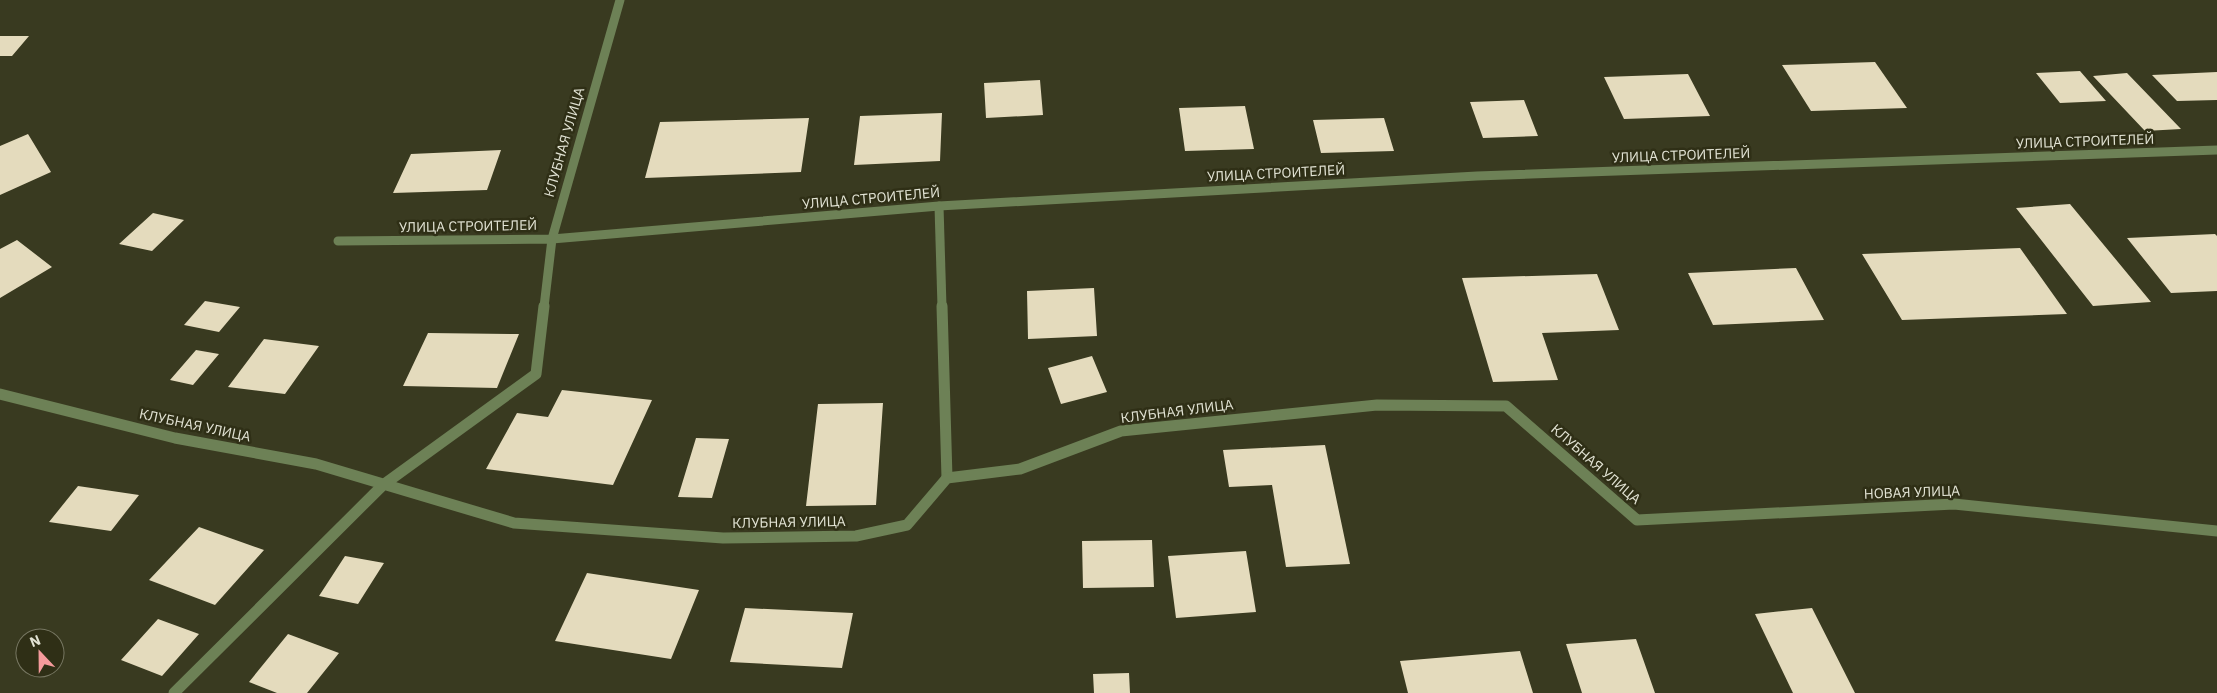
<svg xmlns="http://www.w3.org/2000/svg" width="2217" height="693" viewBox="0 0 2217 693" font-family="'IBM Plex Sans',sans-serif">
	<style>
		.building { fill: #e4dbbd }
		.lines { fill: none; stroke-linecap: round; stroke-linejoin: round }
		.lane-far1 { stroke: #6d8156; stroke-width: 9 }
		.lane { stroke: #6d8156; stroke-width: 11 }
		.street-far1 { stroke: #6d8156; stroke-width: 9 }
		.street { stroke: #6d8156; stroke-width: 11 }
		.labels { text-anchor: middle; stroke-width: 5; stroke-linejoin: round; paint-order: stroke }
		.street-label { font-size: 14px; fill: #e2e3d4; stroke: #2f2f16 }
	</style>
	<rect width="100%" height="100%" fill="#393a20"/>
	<!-- building -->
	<path class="building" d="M0 36H29L12 56H0Z
		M1875 62 1907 108 1811 111 1782 65Z
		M2080 71 2106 101 2060 103 2036 73Z
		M2217 72V100L2177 101 2152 75Z
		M2127 73 2181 129 2145 131 2093 76Z
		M1688 74 1710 116 1624 119 1604 77Z
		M1040 80 1043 115 986 118 984 83Z
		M1524 100 1538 136 1483 138 1470 102Z
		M1245 106 1254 149 1185 151 1179 108Z
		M942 113 940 161 854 165 860 116Z
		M809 118 801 172 645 178 660 122Z
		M1384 118 1394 151 1321 153 1313 120Z
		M28 134 51 172 0 195V146Z
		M501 150 487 190 393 193 411 154Z
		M2070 204 2151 302 2093 306 2016 208Z
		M153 213 184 220 152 251 119 244Z
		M2215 234 2217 236V291L2171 293 2127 238Z
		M17 240 52 267 0 298V249Z
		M2020 248 2067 314 1902 320 1862 254Z
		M1796 268 1824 320 1713 325 1688 273Z
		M1597 274 1619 330 1542 333 1558 380 1493 382 1462 278Z
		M1094 288 1097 336 1028 339 1027 291Z
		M205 301 240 307 219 332 184 325Z
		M428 333 519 334 497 388 403 386Z
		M264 339 319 346 285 394 228 387Z
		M196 350 219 354 193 385 170 380Z
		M1092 356 1107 392 1061 404 1048 368Z
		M562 390 652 400 613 485 486 469 517 413 548 417Z
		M883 403 876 505 806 506 818 404Z
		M696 438 729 439 712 498 678 497Z
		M1325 445 1350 564 1286 567 1272 485 1229 487 1223 450Z
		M78 486 139 495 111 531 49 522Z
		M199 527 264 550 215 605 149 580Z
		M1152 540 1154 587 1083 588 1082 541Z
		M1246 551 1256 612 1176 618 1168 556Z
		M345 556 384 563 358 604 319 596Z
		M587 573 699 590 671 659 555 641Z
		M745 608 853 613 842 668 730 662Z
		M1812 608 1855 693H1793L1755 614Z
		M158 619 199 634 162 676 121 660Z
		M288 634 339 653 307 693H277L249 682Z
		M1636 639 1655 693H1582L1566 644Z
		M1520 651 1533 693H1408L1400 661Z
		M1129 673 1130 693H1094L1093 674Z"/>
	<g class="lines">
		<!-- lane-far1 -->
		<path class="lane-far1" d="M939 206 942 307"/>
		<!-- lane -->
		<path class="lane" d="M942 306 947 478"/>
		<!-- street-far1 -->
		<path class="street-far1" d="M338 241 552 239 939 206 1477 176 2217 150
			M544 307 552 239 620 0"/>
		<!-- street -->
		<path class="street" d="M0 394 175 438 316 464 514 523 723 538 856 536 907 525 947 478 1020 469 1121 431 1377 405 1506 406 1637 520 1954 504 2217 531
			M174 693 383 485 536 374 544 306"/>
	</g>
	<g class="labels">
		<!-- street labels -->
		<g class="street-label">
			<text transform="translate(2085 141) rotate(-2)" y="5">УЛИЦА СТРОИТЕЛЕЙ</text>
			<text transform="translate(564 142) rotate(-74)" y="5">КЛУБНАЯ УЛИЦА</text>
			<text transform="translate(1681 155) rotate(-2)" y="5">УЛИЦА СТРОИТЕЛЕЙ</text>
			<text transform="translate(1276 173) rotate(-3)" y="5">УЛИЦА СТРОИТЕЛЕЙ</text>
			<text transform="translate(871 198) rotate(-5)" y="5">УЛИЦА СТРОИТЕЛЕЙ</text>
			<text transform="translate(468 226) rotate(-1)" y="5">УЛИЦА СТРОИТЕЛЕЙ</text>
			<text transform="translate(1177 411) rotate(-7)" y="5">КЛУБНАЯ УЛИЦА</text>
			<text transform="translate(195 425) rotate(12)" y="5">КЛУБНАЯ УЛИЦА</text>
			<text transform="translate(1596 464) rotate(41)" y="5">КЛУБНАЯ УЛИЦА</text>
			<text transform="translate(1912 492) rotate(-2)" y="5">НОВАЯ УЛИЦА</text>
			<text transform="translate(789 522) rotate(-1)" y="5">КЛУБНАЯ УЛИЦА</text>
		</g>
	</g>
	<!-- north arrow -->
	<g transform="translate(40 653) rotate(338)"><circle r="24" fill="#2f2f16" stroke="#777762"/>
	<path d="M0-4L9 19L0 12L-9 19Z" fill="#f59b9c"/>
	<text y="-8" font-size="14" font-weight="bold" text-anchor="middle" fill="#e2e3d4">N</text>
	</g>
</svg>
